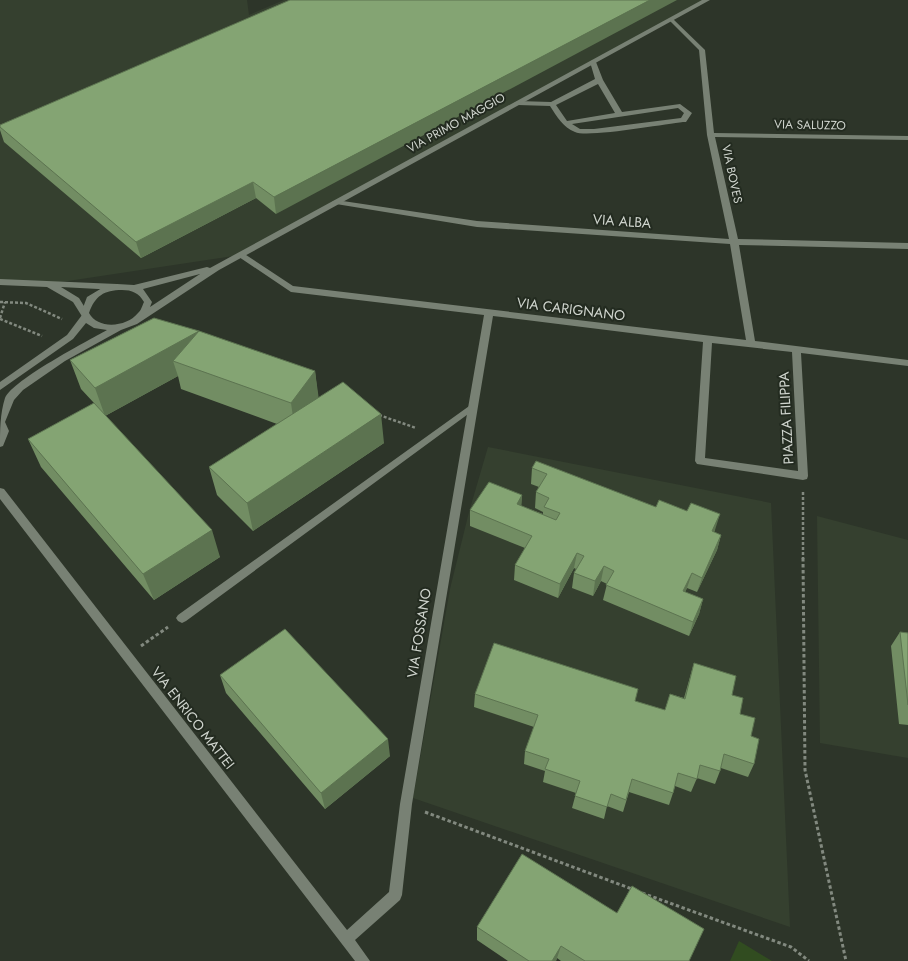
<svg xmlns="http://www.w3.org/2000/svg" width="908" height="961" viewBox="0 0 908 961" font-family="Jost,sans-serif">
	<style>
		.built { fill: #35402f }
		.green { fill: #314c20 }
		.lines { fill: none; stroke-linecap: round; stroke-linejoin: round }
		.path-far1 { stroke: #82897f; stroke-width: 2.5; stroke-dasharray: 3 2; stroke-linecap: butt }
		.path { stroke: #82897f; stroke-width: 3; stroke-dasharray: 3.5 2.5; stroke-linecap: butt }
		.lane { fill: #788174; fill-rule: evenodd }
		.street { fill: #788174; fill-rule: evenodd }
		.secondary { fill: #788174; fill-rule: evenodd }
		.wall { fill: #728d63 }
		.shaded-wall { fill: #5c7350 }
		.building { fill: #84a473; stroke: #5c7350 }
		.labels { text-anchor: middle; stroke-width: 4; stroke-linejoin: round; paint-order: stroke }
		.far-street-label { font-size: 12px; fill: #cfd4cd; stroke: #232b20 }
		.street-label { font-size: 14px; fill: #cfd4cd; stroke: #232b20 }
	</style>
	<rect width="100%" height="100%" fill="#2d3529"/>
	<!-- built -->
	<path class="built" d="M0 0H247L249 15 284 0H707L240 255 48 284 0 282Z
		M488 447 771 503 790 927 413 798 450 589 469 512Z
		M817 516 908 540V758L820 743Z"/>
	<!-- green -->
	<path class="green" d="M739 941 772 961H730Z"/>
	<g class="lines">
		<!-- path-far1 -->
		<path class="path-far1" d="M0 302 26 303 62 319
			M0 318 5 302
			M0 319 42 336
			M379 415 416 428
			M803 492V559"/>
		<!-- path -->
		<path class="path" d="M803 558 805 770 846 961
			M141 646 168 627
			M425 812 632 889
			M642 893 791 947 809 961"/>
		<!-- lane -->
		<path class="lane" d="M593 60 596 62 603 80 622 112 680 104 692 113 686 122H683C665 124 587 138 575 132 563 127 557 117 550 106L518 105 514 103 518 101 551 102 595 79 590 62ZM598 84 615 113 567 121 556 105ZM678 108 684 113 681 118 594 129H580L572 124Z
			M472 404 475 405 477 407 475 409 186 621 182 623 178 621 176 618 178 615Z"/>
		<!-- street -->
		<path class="street" d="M672 18 705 50 714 133 908 136V140L715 137 738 239 908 243V249L739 245 755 341 908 360V366L801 353 808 476 807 479 803 480 697 464 695 461 703 342 493 316 412 804 402 895 400 900 355 940 370 961H355L0 499V488L4 489 347 930 389 892 400 804 484 315 291 292 236 255 240 252 243 253 293 286 746 340 730 244 477 227 336 204 332 202 336 200 477 221 729 239 707 135 699 50 670 21V19ZM712 343 792 352 798 471 705 458Z
			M0 279 117 284 121 287 117 290 61 287 79 298 90 316 86 319 83 318 73 302 47 287 0 285Z"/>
		<!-- secondary -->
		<path class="secondary" d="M702 0H710L219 270 137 324 121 330 65 361 23 390 14 400 5 422 9 431 3 446 0 447C0 430 0 414 5 398 14 379 86 342 107 330L94 328 86 323 73 339 0 390V382L67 335 82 315 81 313 87 297 102 288 117 284 134 285 207 267 210 268ZM200 274 150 307 152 302 143 289ZM122 290C132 290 139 293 144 302 142 306 141 311 138 313 127 327 98 330 89 313 95 296 104 290 122 290Z"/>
	</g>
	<!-- wall -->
	<path class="wall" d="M290 0 276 214 256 198 141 258 4 142 0 130V125Z
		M154 318 315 371 318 398 384 443 253 531 217 495 209 467 277 424 181 389 178 376 105 416 220 557 154 600 41 467 28 439 94 403 81 389 70 360Z
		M532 468 715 530 714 532 721 535 717 550 697 592 687 588 685 592 703 599 699 614 689 636 603 600 607 584 601 581 593 596 572 588 574 573 576 569 574 568 558 598 514 580 515 565 525 548 470 526V510L522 495 521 506 543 514V512L535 508 536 492 539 487 531 484Z
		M900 632 908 633V725L899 724 891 646Z
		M694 663 732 695 740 714 751 736 754 764 748 777 721 768 720 771 715 784 697 778 691 792 675 786 673 793 669 805 629 792 623 812 607 806 604 819 572 808 576 793 543 782 545 771 524 764 525 751 534 727 474 707 475 694 635 701 665 710 670 694 684 698Z
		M220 675 390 756 325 809 226 693Z
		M477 927 689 961H561L557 958 556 961H508L477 940Z"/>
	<!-- shaded-wall -->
	<path class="shaded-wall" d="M650 0H677L276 214 274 197Z
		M253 182 256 198 141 258 136 242Z
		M199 331 173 361 178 376 105 416 95 388Z
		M315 371 319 400 295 431 291 403Z
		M381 414 384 443 253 531 247 503Z
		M522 495 521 511 517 504Z
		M720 514 715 530 708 546 712 531Z
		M212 530 220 557 154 600 143 574Z
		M721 535 717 550 697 592 702 578Z
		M577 553 574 568 558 598 560 584Z
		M604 566 601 581 593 596 595 581Z
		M692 573 687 588 679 606 683 591Z
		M703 599 699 614 689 636 693 622Z
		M388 739 390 756 325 809 321 793Z
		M561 946 556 961H552Z"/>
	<!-- building -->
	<path class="building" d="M290 0H650L274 197 253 182 136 242 0 127V125Z
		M154 318 199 331 95 388 70 360Z
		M199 331 315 371 291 403 173 361Z
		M343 382 381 414 247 503 209 467Z
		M94 403 212 530 143 574 28 439Z
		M536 461 656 507 659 500 687 511 691 503 720 514 712 531 721 535 702 578 692 573 683 591 703 599 693 622 606 585 614 571 604 566 595 581 574 573 584 556 577 553 560 584 515 565 532 536 470 510 489 482 522 495 517 504 556 520 560 513 544 507 549 498 536 492 547 474 532 468Z
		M285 629 388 739 321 793 220 675Z
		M900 632 908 633V705Z
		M494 643 638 689 635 701 665 710 670 694 685 699 694 663 736 676 732 695 743 698 740 714 755 718 751 736 759 739 754 764 724 754 720 771 700 765 697 779 678 773 673 793 632 779 626 800 611 794 607 807 575 796 580 781 545 769 549 759 525 751 538 715 475 694Z
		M522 854 617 913 632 886 704 929 689 961H585L561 946 552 961H529L477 927Z"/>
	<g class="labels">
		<!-- far-street labels -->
		<g class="far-street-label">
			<text transform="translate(456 123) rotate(-29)" y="4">VIA PRIMO MAGGIO</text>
			<text transform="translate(810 125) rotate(1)" y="4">VIA SALUZZO</text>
			<text transform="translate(732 174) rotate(78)" y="4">VIA BOVES</text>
		</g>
		<!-- street labels -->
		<g class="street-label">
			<text transform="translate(622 221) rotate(4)" y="5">VIA ALBA</text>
			<text transform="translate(571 309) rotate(7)" y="5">VIA CARIGNANO</text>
			<text transform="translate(786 418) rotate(-93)" y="5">PIAZZA FILIPPA</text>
			<text transform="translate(419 633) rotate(-81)" y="5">VIA FOSSANO</text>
			<text transform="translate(193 718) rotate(52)" y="5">VIA ENRICO MATTEI</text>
		</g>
	</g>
</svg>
